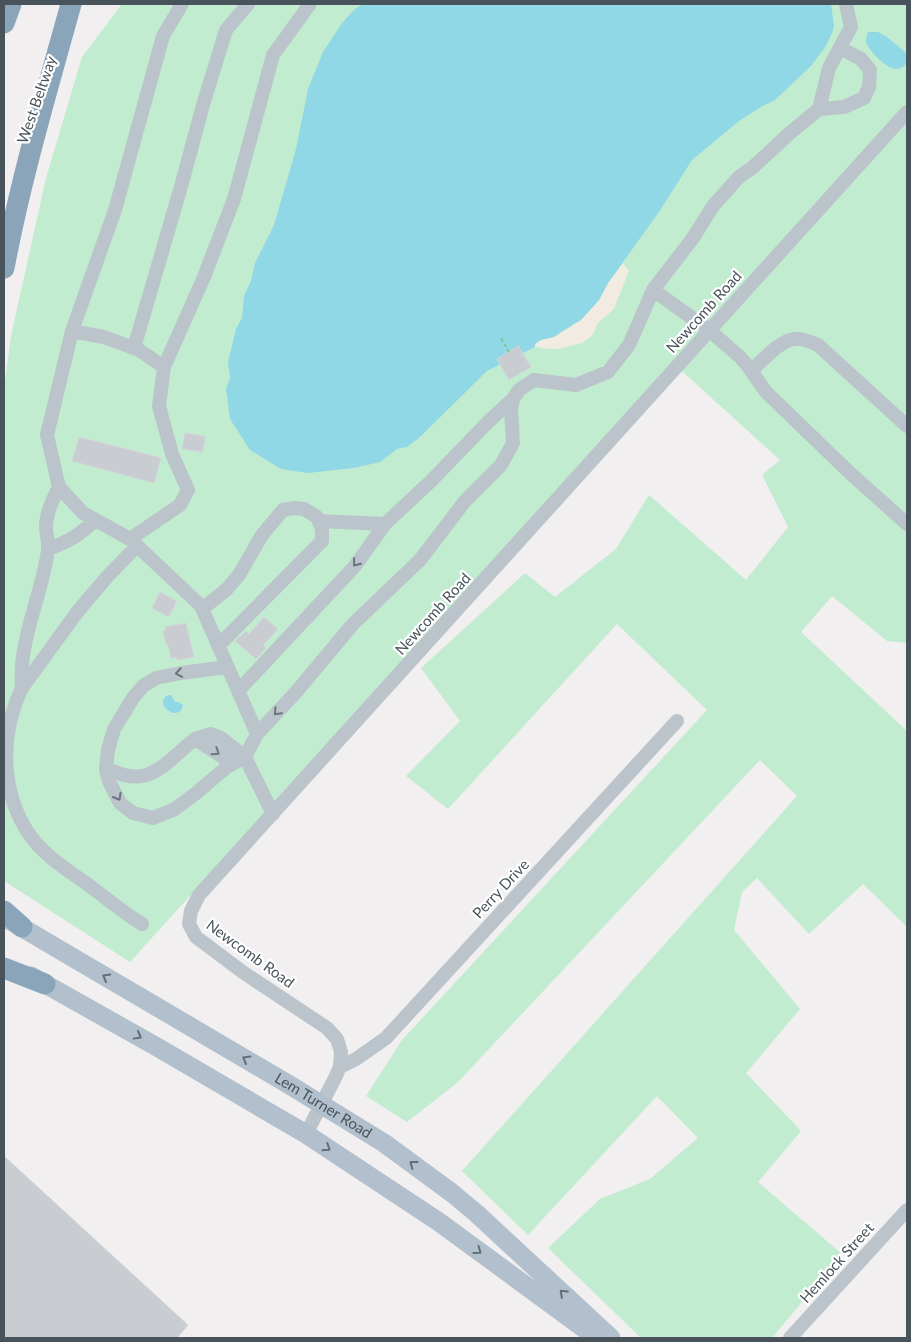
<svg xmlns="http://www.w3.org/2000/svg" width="911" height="1342" viewBox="0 0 911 1342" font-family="Lato,sans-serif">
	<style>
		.green { fill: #c1eccf }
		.sand { fill: #f1ebe1 }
		.water { fill: #91d8e6 }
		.building { fill: #c9ccd1; stroke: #d3d6da }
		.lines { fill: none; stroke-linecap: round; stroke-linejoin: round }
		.path { stroke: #7bc79e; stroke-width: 2; stroke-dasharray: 4 2.5; stroke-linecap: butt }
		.minor { stroke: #bcc4cb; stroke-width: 14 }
		.major { stroke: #b1c0cc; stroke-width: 19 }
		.highway { stroke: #8aa4ba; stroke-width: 21 }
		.oneway { stroke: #6b757d }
		.oneway2 { stroke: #626e77 }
		.labels { text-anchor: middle; stroke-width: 4.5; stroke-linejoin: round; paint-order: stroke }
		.street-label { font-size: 15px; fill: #48535b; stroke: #fff }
	</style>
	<rect width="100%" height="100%" fill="#f1efef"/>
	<!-- green -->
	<path class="green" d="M122 4H907V643L887 641 832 596 801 632 907 731V927L863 884 809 934 757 878 742 892 734 930 800 1009 746 1073 801 1131 758 1182 842 1254 772 1338H641L548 1248 600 1199 650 1179 698 1138 657 1096 528 1235 462 1171 797 796 760 760 458 1082 407 1122 366 1096 402 1040 707 710 617 624 448 809 406 776 460 721 421 668 525 573 555 597 616 549 649 495 746 580 788 527 762 475 780 460 673 363 130 962 4 881V390L11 336 46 178 82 57Z"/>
	<!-- sand -->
	<path class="sand" d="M623 263 629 271 614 309 598 323 592 336 582 343 558 349H549L535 347V344L541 340 554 337 581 320 599 300 608 283Z"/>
	<!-- water -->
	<path class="water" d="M363 4H831L834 26 832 33 826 46 811 66 775 100 761 107 739 121 692 160 659 212 608 283 599 300 581 320 572 325 568 328 564 330 554 337 541 340 535 344V347L487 371 420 437 407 447 397 449 380 462 354 468 308 473 281 469 250 450 230 419 226 389 230 378 228 362 236 329 242 318 244 296 251 281 255 263 274 225 296 149 308 89 323 52 342 23 355 9Z
		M870 32H878L887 37 905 52 907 57V63C904 66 901 69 897 69 888 70 867 50 866 41 866 39 867 36 867 33Z
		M169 695H171L175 702H179L183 705C182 712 179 713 172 713L164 707C162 702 163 697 169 695Z"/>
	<!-- building -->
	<path class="building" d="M518 346 531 367 509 380 497 359Z
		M185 433 205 436 203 452 182 449Z
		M79 437 161 458 154 483 72 461Z
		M160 592 177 601 169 617 152 608Z
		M264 617 278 629 263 645 266 648 256 659 235 641 246 631 249 634Z
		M186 623 194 657 177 660 176 657 171 658 168 645H166L163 631 166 630 165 627Z
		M4 1156 188 1325 177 1338H4Z"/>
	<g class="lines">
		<!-- path -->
		<path class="path" d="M501 338 509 352"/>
		<!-- minor -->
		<path class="minor" d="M182 4 163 36 115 210 72 331 47 435 59 487 83 513 130 539 201 606 257 734 245 757 273 814
			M819 109 844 107 864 98 869 87 870 70 861 59 840 48
			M653 290 709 330 740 357 747 365 766 392 850 473 907 524
			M72 331 104 337 139 350 164 367
			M134 348 182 183 203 105 226 30 248 4
			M751 371C762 361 780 340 795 339 803 338 811 342 818 345L907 426
			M319 521 385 524 431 481 489 421 513 399
			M130 539 180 505 188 490 172 454 159 406 164 367 204 277 234 199 273 55 310 4
			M137 546 107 577 78 611 22 688C0 734 0 791 29 834 44 856 69 871 90 886 107 899 124 913 142 924
			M48 549C68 542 80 535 95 520
			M202 609 226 590 239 575 262 535 283 510 294 508 304 509 317 517 322 529V541L218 646
			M227 667 181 673 156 678 143 686 133 698 114 729 108 750 106 769 109 781 120 803 133 813 153 818 175 809 195 794 227 767 245 757 221 738 211 734 195 739 217 753 232 764
			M22 687C18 642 42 595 48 550 49 542 46 535 46 527 46 513 53 499 59 487
			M238 691 355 566 385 524
			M257 734 297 691 353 624 420 560 465 501 501 465 513 443 511 409 513 399 519 390 534 380 576 385 608 372 629 345 653 290 693 238 713 206 739 177 752 168 791 132 819 109 829 68 851 27 846 4
			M106 769C113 771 121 775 129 776 156 781 175 754 195 739
			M340 1067 356 1059 386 1038 677 721
			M306 1134 335 1078 340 1067 341 1052 337 1039 327 1028 244 973 196 937 189 924 191 911 199 895 907 112
			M790 1338 907 1210"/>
		<!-- major -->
		<g class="major">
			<path id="s1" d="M9 920 288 1084 384 1143 452 1193 476 1213 611 1338"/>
			<path d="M31 976 157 1047 306 1134 439 1222 589 1332"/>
		</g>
		<!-- highway -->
		<path class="highway" d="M4 23 11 4
			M4 268C21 178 47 91 71 4
			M4 911 22 927
			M4 968 45 984"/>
	</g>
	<!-- one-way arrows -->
	<defs><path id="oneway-chevron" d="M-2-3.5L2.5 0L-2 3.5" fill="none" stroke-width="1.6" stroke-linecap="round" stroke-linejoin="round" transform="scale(1.25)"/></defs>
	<g class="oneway">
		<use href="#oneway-chevron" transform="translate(356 563) rotate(129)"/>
		<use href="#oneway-chevron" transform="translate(179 673) rotate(170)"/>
		<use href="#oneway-chevron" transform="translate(277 712) rotate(133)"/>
		<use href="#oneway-chevron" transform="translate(216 752) rotate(34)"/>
		<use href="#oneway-chevron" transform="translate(118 797) rotate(60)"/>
	</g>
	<g class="oneway2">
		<use href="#oneway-chevron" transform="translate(106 977) rotate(-150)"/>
		<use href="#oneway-chevron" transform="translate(138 1036) rotate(29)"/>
		<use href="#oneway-chevron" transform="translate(246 1059) rotate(-150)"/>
		<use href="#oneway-chevron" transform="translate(327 1148) rotate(33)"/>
		<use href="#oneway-chevron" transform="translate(413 1164) rotate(-143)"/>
		<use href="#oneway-chevron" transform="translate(478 1251) rotate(36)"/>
		<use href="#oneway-chevron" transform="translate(563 1293) rotate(-137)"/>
	</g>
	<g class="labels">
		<!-- street labels -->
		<g class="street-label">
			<text transform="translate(37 100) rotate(-71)" y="5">West Beltway</text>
			<text transform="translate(704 312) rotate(-48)" y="5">Newcomb Road</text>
			<text transform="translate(433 614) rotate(-48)" y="5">Newcomb Road</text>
			<text transform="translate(501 889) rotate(-47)" y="5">Perry Drive</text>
			<text transform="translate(250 954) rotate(36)" y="5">Newcomb Road</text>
			<text dy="5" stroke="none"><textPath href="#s1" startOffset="365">Lem Turner Road</textPath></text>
			<text transform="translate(837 1263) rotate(-48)" y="5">Hemlock Street</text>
		</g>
	</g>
	<!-- border -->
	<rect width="911" height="1342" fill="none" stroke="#48535b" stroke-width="10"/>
</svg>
